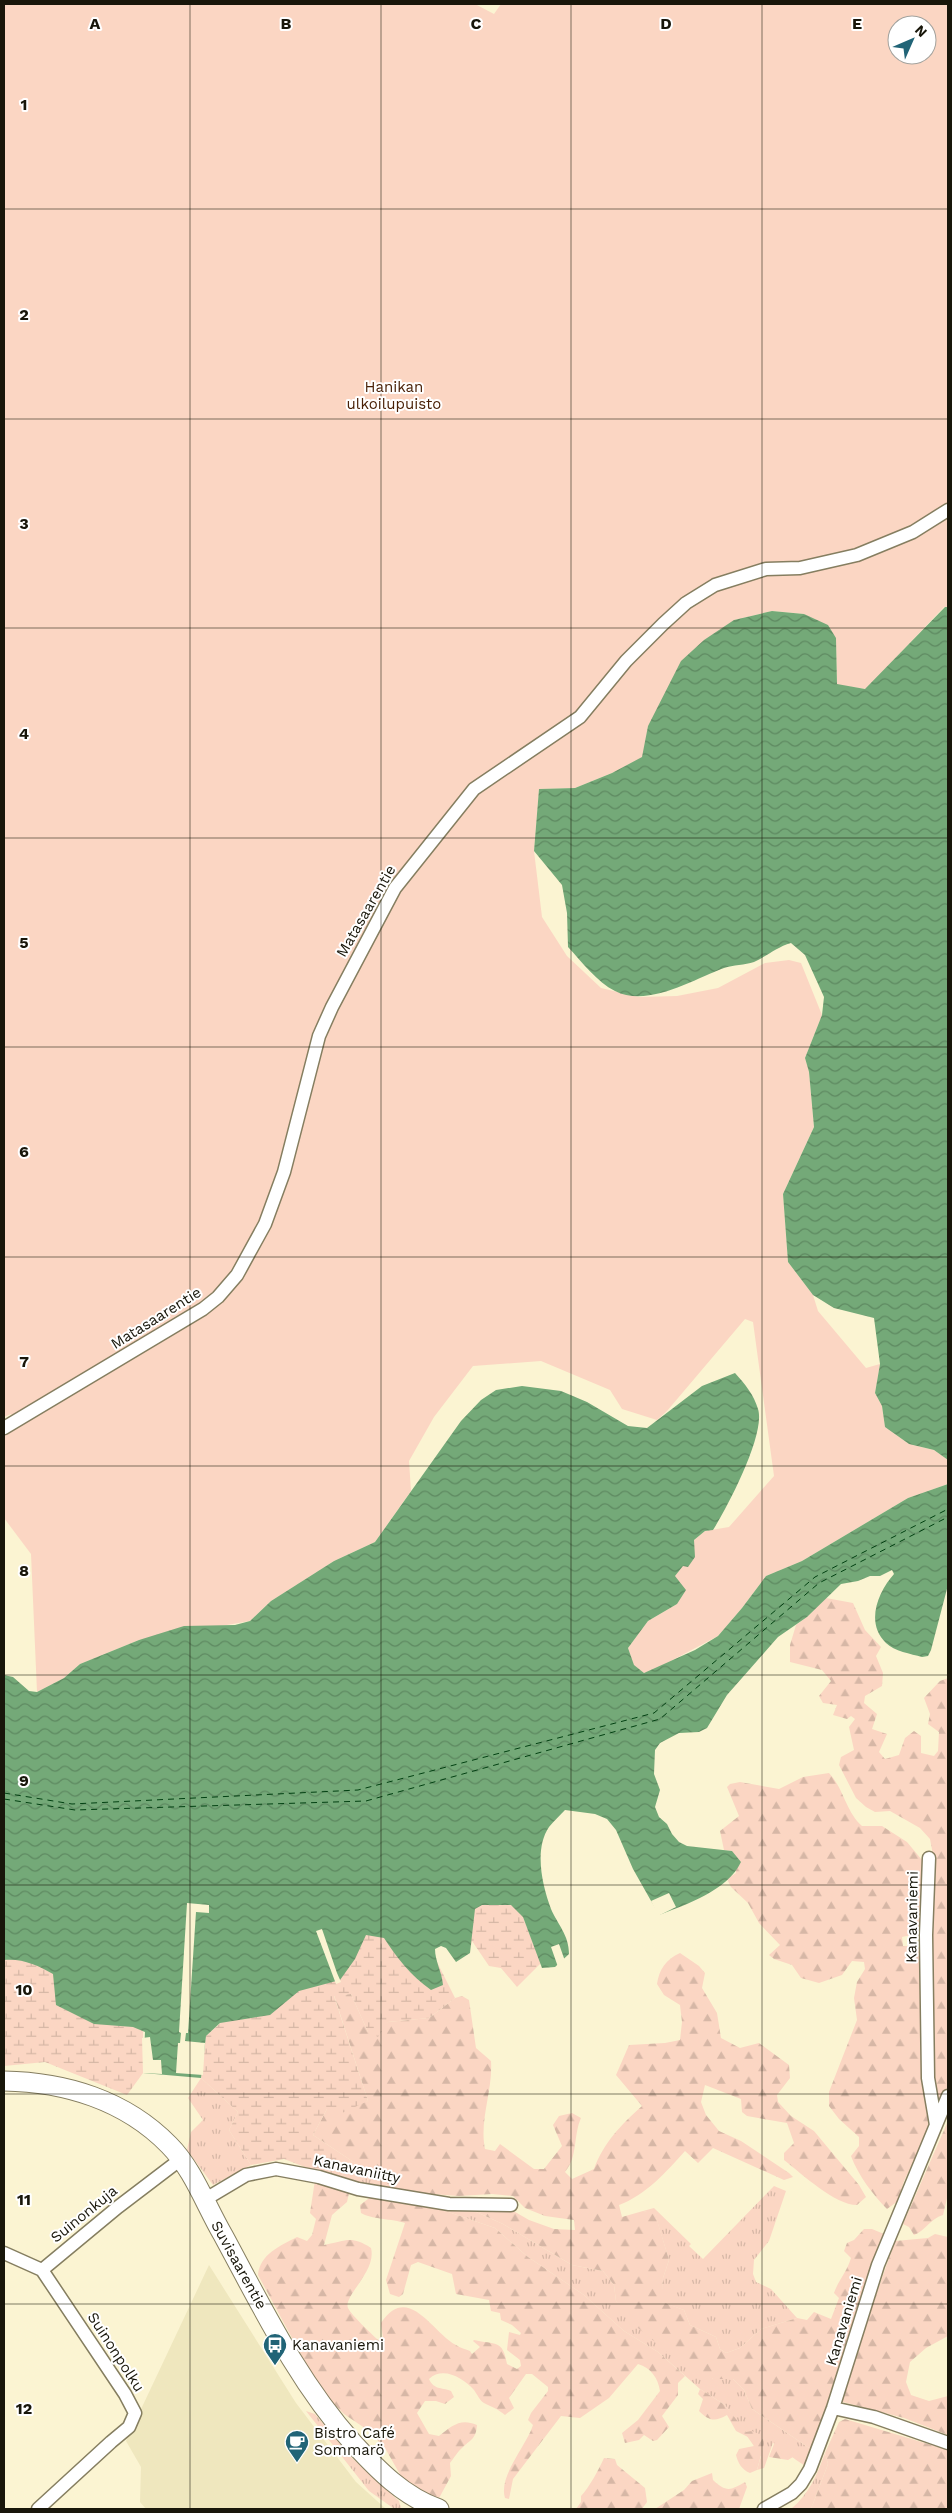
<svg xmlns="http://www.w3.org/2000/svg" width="952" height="2513" viewBox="0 0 952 2513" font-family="'Work Sans',sans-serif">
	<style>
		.built { fill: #efe7be }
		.grass { fill: url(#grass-tufts) }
		.forest { fill: url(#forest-firs) }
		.wetland { fill: url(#wetland-marsh) }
		.park { fill: #fbd6c3; fill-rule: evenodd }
		.water { fill: url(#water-waves) }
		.pier { fill: #fbf4d2 }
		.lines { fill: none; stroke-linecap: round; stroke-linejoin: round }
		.ferry { stroke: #014011; stroke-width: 1; stroke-dasharray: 6 5; stroke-linecap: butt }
		.street-casing { stroke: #857e60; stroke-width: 15 }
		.secondary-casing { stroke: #857e60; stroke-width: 21 }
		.street { stroke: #fff; stroke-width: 12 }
		.secondary { stroke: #fff; stroke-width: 19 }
		.grid { fill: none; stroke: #18160a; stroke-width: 1; stroke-opacity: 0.55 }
		.labels { text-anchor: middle; stroke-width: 4; stroke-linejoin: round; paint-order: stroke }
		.park-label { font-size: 15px; fill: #492006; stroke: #fff }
		.street-label { font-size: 15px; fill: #18160a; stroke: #fff }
		.poi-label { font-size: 15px; fill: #18160a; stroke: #fff; text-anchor: start }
		.grid-label { font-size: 16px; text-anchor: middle; font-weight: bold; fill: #18160a; stroke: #fff; stroke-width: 4; stroke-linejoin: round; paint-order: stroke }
	</style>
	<defs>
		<pattern id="grass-tufts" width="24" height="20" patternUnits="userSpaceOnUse" patternTransform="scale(1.25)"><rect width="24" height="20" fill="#fbd6c3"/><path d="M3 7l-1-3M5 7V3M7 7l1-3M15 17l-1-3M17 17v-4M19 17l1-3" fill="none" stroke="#d6b7a6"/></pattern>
		<pattern id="forest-firs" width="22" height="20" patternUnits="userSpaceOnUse" patternTransform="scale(1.25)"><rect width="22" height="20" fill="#fbd6c3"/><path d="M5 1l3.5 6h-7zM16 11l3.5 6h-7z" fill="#d6b7a6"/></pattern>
		<pattern id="wetland-marsh" width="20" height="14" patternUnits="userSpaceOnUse" patternTransform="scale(1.25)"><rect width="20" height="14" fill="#fbd6c3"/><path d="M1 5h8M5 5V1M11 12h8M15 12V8" fill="none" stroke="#d6b7a6"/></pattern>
		<pattern id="water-waves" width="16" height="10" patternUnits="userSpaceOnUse" patternTransform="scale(1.25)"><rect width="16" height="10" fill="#74a978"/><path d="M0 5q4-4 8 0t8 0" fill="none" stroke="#5e8961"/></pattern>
	</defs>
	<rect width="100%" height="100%" fill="#fbf4d2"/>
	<!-- built -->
	<path class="built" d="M209 2265 296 2403 356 2482 386 2509H146L140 2502 141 2467 126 2441Z"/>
	<!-- grass -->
	<path class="grass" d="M201 2078 238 2112 229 2130 251 2165 213 2185 187 2150 191 2132 203 2120 188 2098Z
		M352 2161 404 2192 339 2180Z
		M774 2186 786 2191 769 2241 754 2260 753 2274 756 2282 771 2289 797 2318 761 2329 740 2348 726 2353 720 2349 716 2337 690 2325 684 2310 661 2302 663 2278 669 2260 655 2214 643 2211 654 2208 691 2244 689 2246 703 2259Z
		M428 2205 465 2207 503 2224 572 2265 603 2271 614 2285 616 2301 713 2379H733L744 2390 752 2409 812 2450 804 2465C793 2459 785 2450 773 2443L764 2468 757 2470 761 2456 725 2405 700 2389 658 2352 624 2331 584 2295 528 2257 495 2228Z
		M306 2411 315 2414 320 2420 351 2457 399 2501 401 2508H393L369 2491Z
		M825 2453 828 2464 811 2509H791C809 2494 817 2475 825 2453Z"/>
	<!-- forest -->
	<path class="forest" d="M826 1598 853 1603 865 1630 881 1647 876 1656 883 1673 882 1686 865 1696 864 1703 877 1714 872 1729 887 1734 879 1752 885 1759 899 1755 905 1738 914 1731 921 1736V1753L934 1756 938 1751 939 1732 928 1724 930 1714 924 1698 940 1681 948 1678V2087L939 2108 932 2069 931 2005 935 1865 930 1839 920 1828 890 1811 875 1812 866 1807 856 1798 839 1765 841 1757 854 1750 849 1727 855 1719 851 1716 847 1719 833 1715 837 1705 823 1703 819 1696 831 1681 822 1670 790 1662V1645L796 1625 807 1617Z
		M829 1773C844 1789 846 1812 862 1826H882L907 1842 922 1860 925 1883 924 1926 916 1934 902 1937 903 1946H916L923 1954 932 2125 904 2181 898 2201 887 2209C873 2195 858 2175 851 2156L859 2146V2137L839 2119 829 2106V2092L857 2020 854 1998 857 1982 865 1969 864 1962 852 1961 842 1975 819 1983 801 1978 792 1965 774 1959 769 1955 780 1945 759 1923 748 1903 731 1887 727 1879 736 1873 732 1851 724 1850 720 1831 739 1816 727 1787 730 1784 740 1782 779 1789 803 1777Z
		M680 1953 699 1966 705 1973 702 1988 717 2013 721 2038 740 2048 759 2043 789 2065 790 2078 777 2095 778 2102 791 2116 814 2131 859 2185 866 2197 857 2205C835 2205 802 2174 784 2160V2153L794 2143 787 2123 747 2116 742 2112 741 2099 705 2085 701 2102 706 2115 719 2131 741 2141 789 2173 793 2177 784 2180 713 2148 698 2163 685 2151C666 2172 646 2195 619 2205L622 2217 643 2211 655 2213 669 2260 663 2278 662 2302 684 2310 690 2325 716 2337 720 2349 726 2353 740 2348 761 2329 797 2318 807 2320 814 2312 831 2319 839 2298 834 2293C839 2279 847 2272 851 2258L844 2251 847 2243 854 2240 864 2229H872L884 2234 860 2314 812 2450 752 2409 744 2390 733 2379H713L666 2351 638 2328 616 2301 614 2285 603 2271 572 2265 503 2224 465 2207 510 2209 529 2220 554 2229 575 2230 574 2220 545 2216 525 2208 513 2196 492 2194 459 2196 404 2192 385 2183 313 2135 327 2109 368 2101 334 1995 351 1994 368 2032 388 2022 429 2018 455 1998 462 1996 469 2000 476 2048 491 2061C493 2091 479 2120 485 2149L495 2151 500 2144 534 2169H544L562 2146 553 2125 559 2116 572 2113 581 2118C573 2136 578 2157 565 2172L572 2179 594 2169C604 2142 621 2125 642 2106L616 2075 629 2045 665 2043 680 2040 682 2022 680 2005 664 1995 657 1984C659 1970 666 1959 680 1953Z
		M948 2121V2194L943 2215C930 2219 925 2231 914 2235L909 2227 903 2224Z
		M315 2180 350 2189 347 2202 332 2215 324 2245C346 2241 351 2235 371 2248 377 2271 343 2296 348 2308 352 2316 371 2333 378 2340L383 2338 381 2323C408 2282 432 2332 456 2345 460 2348 466 2349 470 2351L472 2354 480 2347 473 2341 474 2340C495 2345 503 2339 507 2364L517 2369 521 2366 520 2360 507 2350 509 2332 520 2335 521 2333 512 2325 501 2320 500 2313 491 2311 489 2300 456 2294 452 2274 418 2262 411 2265 403 2294 399 2297 390 2294 386 2280 405 2223C393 2219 370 2219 361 2213L360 2205 372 2196 428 2205 495 2228 528 2257 584 2295 624 2331 658 2352 685 2376 678 2383V2395L662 2416 669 2427 657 2440 653 2441 644 2435 639 2440 625 2443 622 2433 638 2420 660 2391C658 2378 651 2368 638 2364L609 2398 580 2418 561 2416 513 2479 509 2499 505 2498C498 2476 527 2445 533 2425L528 2420 531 2413 548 2391V2387L532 2374H526L509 2398 514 2408 505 2415C498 2409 492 2407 484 2403 480 2401 477 2394 474 2390 463 2378 443 2366 429 2379 434 2390 441 2387 451 2391L454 2397 445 2404 436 2401H425L417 2413 429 2434 439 2436C452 2426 460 2418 477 2425 476 2438 472 2439 463 2447 458 2451 454 2458 450 2463L451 2476 438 2500 402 2478 385 2448 369 2431 344 2414 329 2399 312 2375 258 2275C260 2254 280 2246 297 2237L307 2241 312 2235 316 2219 310 2213Z
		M935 2234 948 2237V2336L926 2348 910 2362 906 2382 911 2395 929 2401 948 2396V2435L904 2418 843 2402 840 2398 895 2241 928 2238Z
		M700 2389 725 2405 746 2432 752 2431 763 2436 764 2444 757 2470 750 2473C742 2470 738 2463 736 2455L739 2449 754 2446 750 2438 736 2431 727 2415C715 2422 709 2421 699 2411L703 2399 698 2394Z
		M845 2419 948 2450V2509H811L828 2464 825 2453 839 2422Z
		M775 2441 788 2450 793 2457 788 2460 769 2457Z
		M604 2458 615 2459 617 2465 645 2488 647 2502 642 2509H576L581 2502V2496C589 2488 599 2469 604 2458Z
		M712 2473 713 2480C726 2492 730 2491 745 2482L747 2487 739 2509H655L684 2490 692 2481Z"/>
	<!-- wetland -->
	<path class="wetland" d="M460 1804 523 1917 541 1963 517 1987 501 1968 489 1966 472 1941 471 1946Z
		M4 1861 143 1963V2073L127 2095 45 2062 4 2066Z
		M335 1921 435 1949V1958L455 1998 429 2018 388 2022 378 2037 368 2032 351 1994 334 1996 368 2101 342 2113 327 2109 313 2135 352 2161 339 2180 284 2159 251 2165 229 2130 238 2112 201 2078 206 2036Z"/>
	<!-- park -->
	<path class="park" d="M4 4H475L494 14 501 4H948V607H944L866 689 837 685 836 638 804 614 772 611 734 620 648 726 643 757 612 773 575 788 539 789 534 851 542 917 567 956 601 988 639 997 677 996 718 988 765 963 789 960 801 963 822 1015 805 1058 809 1072 814 1127 783 1194 788 1262 813 1295 818 1311 866 1368 880 1364 875 1393 882 1406 885 1427 909 1444 934 1450 948 1460V1484L908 1498 802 1561 766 1576 742 1608 718 1636 650 1672 644 1673 634 1666 628 1648 648 1621 677 1604 675 1576 683 1566 694 1540 705 1531 729 1527 774 1476 753 1322 745 1319 667 1411 657 1420 622 1409 610 1390 541 1361 473 1366 434 1417 409 1461 411 1491 375 1542 334 1561 271 1601 250 1621 139 1640 80 1664 64 1678 37 1692 31 1554 4 1518V1436L16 1428 11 1414 4 1417ZM897 25H927V55H897Z"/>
	<!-- water -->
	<path class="water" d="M945 607H948V1460L934 1450 909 1444 885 1427 882 1406 875 1393 880 1364 874 1318 834 1308 813 1295 788 1262 783 1194 814 1127 809 1072 805 1058 822 1015 824 997 805 955 791 943C777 947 767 956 754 962 745 965 733 965 724 968 694 979 648 1008 615 991 597 982 582 962 568 947L567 913 562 885 534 851 539 789 575 788 612 773 642 757 648 726 681 661 704 640 734 620 772 611 804 614 828 625 836 638 837 684 865 689Z
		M735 1373C745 1384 754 1395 758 1409 766 1434 727 1508 713 1530L705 1531 694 1540 695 1557 688 1567 683 1566 675 1576 686 1590 677 1604 648 1621 628 1648 634 1665 644 1673 695 1650 718 1636 742 1608 766 1576 802 1561 908 1498 948 1484V1585L931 1650 928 1656 922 1657C911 1654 894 1651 886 1643 865 1623 878 1592 894 1574L892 1570 880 1576H870L858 1581 841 1584 807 1617 778 1637 727 1695 707 1728 699 1732 679 1733 660 1743 655 1750 654 1774 660 1790 655 1807 659 1817 667 1824 672 1834 679 1842 687 1846 732 1851 741 1862C727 1891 687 1904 659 1915L633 1869 616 1830 607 1819 595 1814 565 1810C560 1815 554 1821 549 1827 534 1849 542 1885 551 1909 558 1925 569 1935 569 1954L555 1967 542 1968 523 1917 511 1905H482L475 1909 470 1953 456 1962 446 1948 441 1946 435 1949C435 1961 442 1972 443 1985L431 1990C410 1975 398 1959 384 1938L366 1935 355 1959 340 1980 299 1991 270 2015 220 2023 206 2036 201 2078 143 2073 145 2032 133 2027 94 2024 56 2005 53 1974C38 1965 21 1958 4 1960V1675L13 1677 29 1691 37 1692 64 1678 80 1664 139 1640 184 1626 235 1625 250 1621 271 1601 334 1561 375 1542 461 1421 481 1400 496 1390 522 1386 561 1391 587 1402 628 1426 647 1428 702 1386Z"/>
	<!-- pier -->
	<path class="pier" d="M669 1893 676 1907 658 1916 651 1901Z
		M187 1903 209 1905V1913L196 1912 188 2033H186L185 2041 205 2043 203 2075 176 2073 178 2043H180L181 2033 179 2032Z
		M322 1929 337 1973 341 1982 336 1984 316 1931Z
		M559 1944 565 1961 558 1967 551 1947Z
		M150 2037 153 2060H161L162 2074 143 2073 142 2038Z"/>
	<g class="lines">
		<!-- ferry -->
		<path class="ferry" d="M4 1793 72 1804 358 1790 654 1713 815 1577 948 1509
			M4 1799 75 1810 366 1801 660 1719 819 1583 948 1517"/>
		<!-- street casing -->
		<g class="street-casing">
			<path id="street" d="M4 1428 203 1309 218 1297 237 1275 265 1224 284 1172 319 1036 332 1007 395 888 474 789 580 717 626 661 663 624 686 603 715 585 766 569 800 568 857 555 913 532 948 510
				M929 1858 926 1935 928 2078 936 2125
				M204 2200 246 2175 276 2169 319 2177 358 2189 449 2204 511 2205
				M4 2253 42 2270 118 2207 181 2159
				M833 2408 874 2417 948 2443
				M38 2509 111 2442 129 2427 135 2413 125 2394 42 2270
				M764 2509 792 2493 801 2484 810 2469 833 2408 878 2265 948 2096"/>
		</g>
		<!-- secondary casing -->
		<g class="secondary-casing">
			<path id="secondary" d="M4 2081C65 2082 125 2100 169 2145 193 2169 206 2206 223 2235 262 2307 298 2382 353 2443 378 2470 403 2496 439 2509"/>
		</g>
		<!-- street -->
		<use href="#street" class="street"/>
		<!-- secondary -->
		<use href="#secondary" class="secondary"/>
	</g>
	<!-- grid -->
	<path class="grid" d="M190 4V2509M381 4V2509M571 4V2509M762 4V2509M4 209H948M4 419H948M4 628H948M4 838H948M4 1047H948M4 1257H948M4 1466H948M4 1675H948M4 1885H948M4 2094H948M4 2304H948"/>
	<!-- icons -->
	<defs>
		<g id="bus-pin" transform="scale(1.25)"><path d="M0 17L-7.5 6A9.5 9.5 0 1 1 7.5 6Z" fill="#216477" stroke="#fff"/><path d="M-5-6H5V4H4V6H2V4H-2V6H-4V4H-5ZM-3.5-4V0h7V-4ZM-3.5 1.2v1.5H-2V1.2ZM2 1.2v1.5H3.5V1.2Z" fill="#fff"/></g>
		<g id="cafe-pin" transform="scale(1.25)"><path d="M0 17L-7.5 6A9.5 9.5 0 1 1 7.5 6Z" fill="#216477" stroke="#fff"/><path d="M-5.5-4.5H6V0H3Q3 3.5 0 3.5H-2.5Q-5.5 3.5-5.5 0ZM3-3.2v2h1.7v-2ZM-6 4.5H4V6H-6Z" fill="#fff"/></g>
	</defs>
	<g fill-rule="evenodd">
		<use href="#bus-pin" x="275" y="2345"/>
		<use href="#cafe-pin" x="297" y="2442"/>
	</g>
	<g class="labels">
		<!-- park labels -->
		<g class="park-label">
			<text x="394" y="392">Hanikan<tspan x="394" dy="17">ulkoilupuisto</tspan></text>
		</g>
		<!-- street labels -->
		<g class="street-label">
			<text transform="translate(366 911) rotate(-60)" y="5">Matasaarentie</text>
			<text transform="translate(156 1318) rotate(-32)" y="5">Matasaarentie</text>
			<text transform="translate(912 1917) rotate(-89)" y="5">Kanavaniemi</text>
			<text transform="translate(357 2169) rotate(12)" y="5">Kanavaniitty</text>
			<text transform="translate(84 2214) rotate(-39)" y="5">Suinonkuja</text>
			<text transform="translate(239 2265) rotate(61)" y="5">Suvisaarentie</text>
			<text transform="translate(844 2321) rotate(-73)" y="5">Kanavaniemi</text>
			<text transform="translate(116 2352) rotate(57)" y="5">Suinonpolku</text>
		</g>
		<!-- poi labels -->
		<g class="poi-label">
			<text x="292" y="2350">Kanavaniemi</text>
			<text x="314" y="2438">Bistro Café<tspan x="314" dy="17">Sommarö</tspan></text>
		</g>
	</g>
	<g class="grid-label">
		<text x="95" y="29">A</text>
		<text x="286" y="29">B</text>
		<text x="476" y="29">C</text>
		<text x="666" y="29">D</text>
		<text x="857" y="29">E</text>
		<text x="24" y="110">1</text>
		<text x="24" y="320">2</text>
		<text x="24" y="529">3</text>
		<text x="24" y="739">4</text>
		<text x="24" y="948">5</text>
		<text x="24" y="1157">6</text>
		<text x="24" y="1367">7</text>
		<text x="24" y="1576">8</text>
		<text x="24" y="1786">9</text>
		<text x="24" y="1995">10</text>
		<text x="24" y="2205">11</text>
		<text x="24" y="2414">12</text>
	</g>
	<!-- border -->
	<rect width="952" height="2513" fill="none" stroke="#18160a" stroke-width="10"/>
	<!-- north arrow -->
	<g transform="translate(912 40) rotate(45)"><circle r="24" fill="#ffffff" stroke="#a3a29d"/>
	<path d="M0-4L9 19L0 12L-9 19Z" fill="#216477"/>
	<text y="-8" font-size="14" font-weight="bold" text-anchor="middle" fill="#18160a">N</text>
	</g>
</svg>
